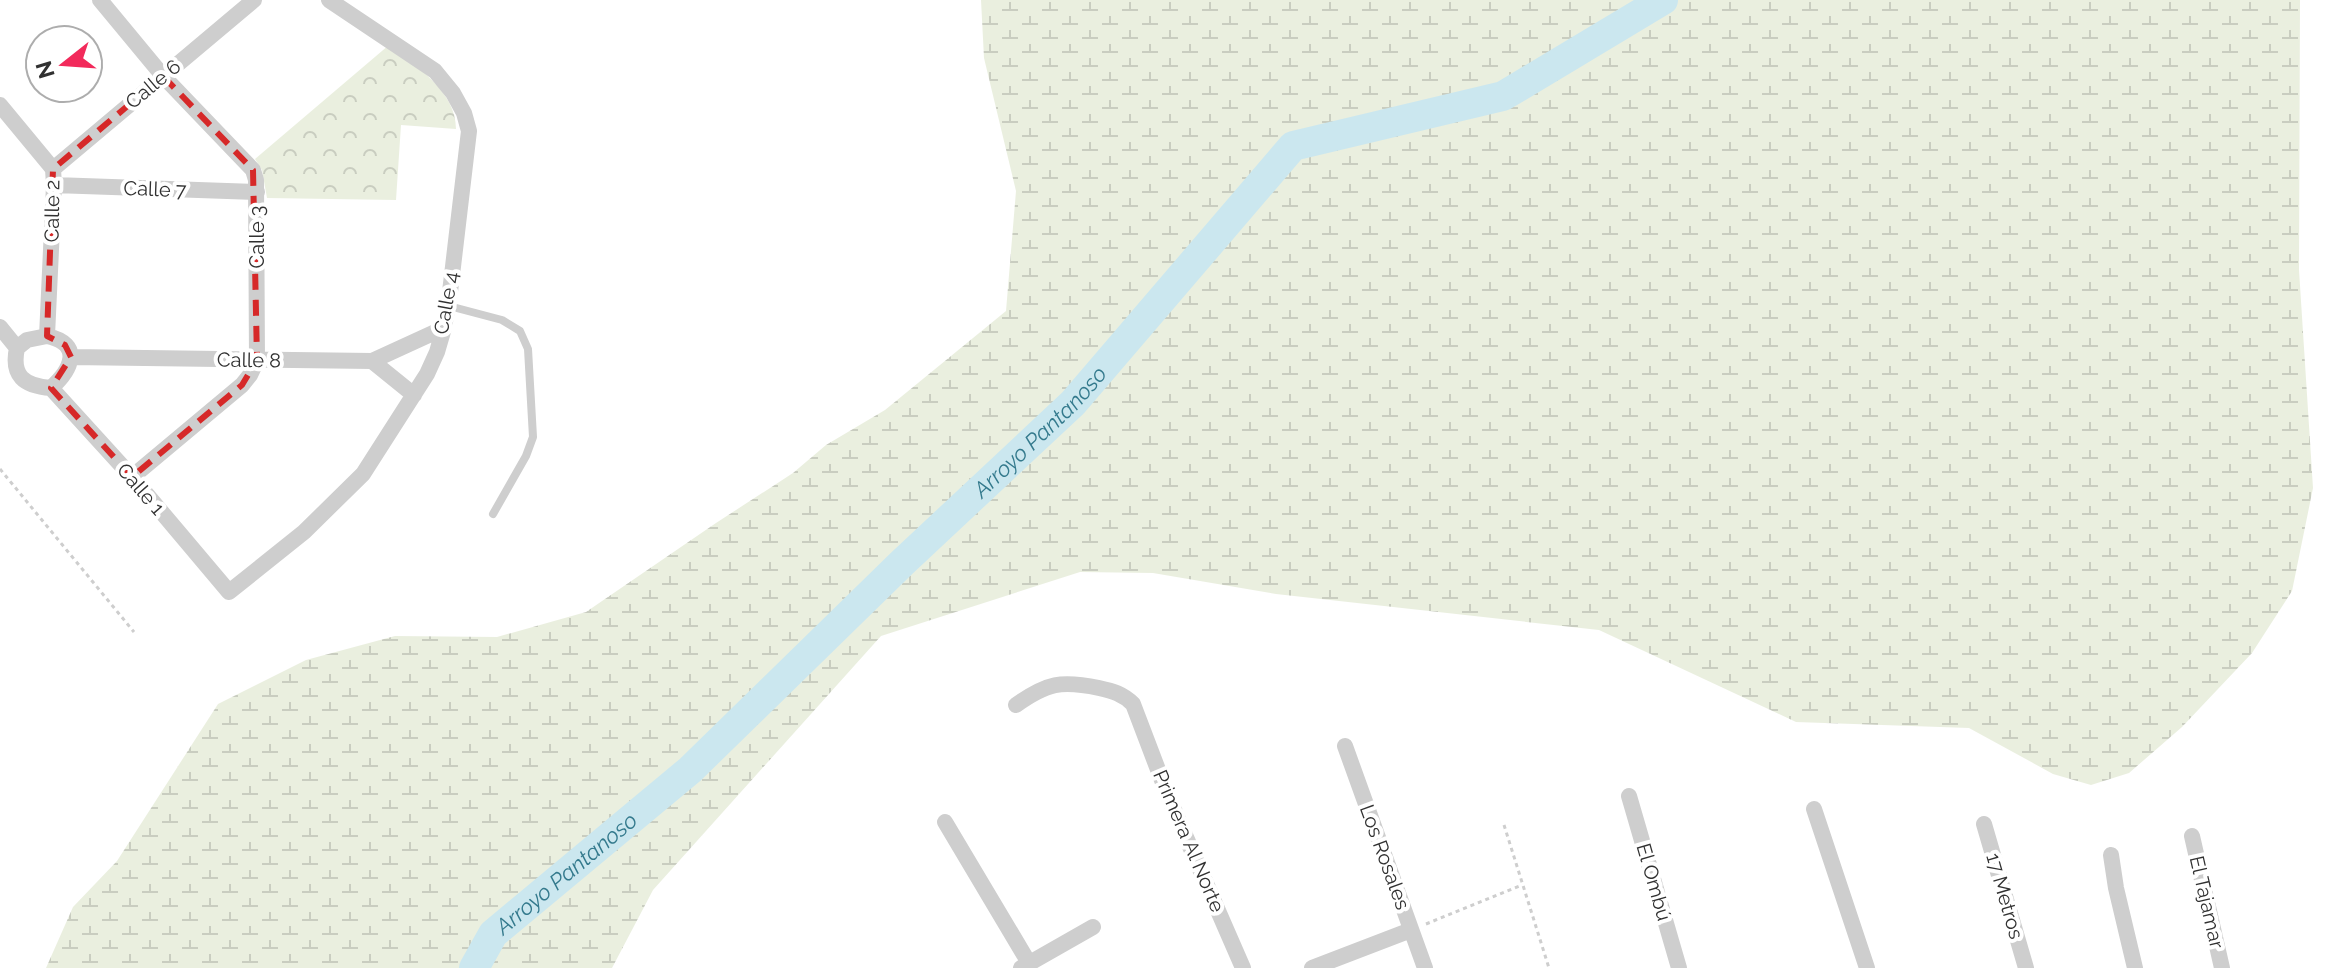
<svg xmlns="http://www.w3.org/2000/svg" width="2333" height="968" viewBox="0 0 2333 968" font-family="Raleway,sans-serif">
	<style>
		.wetland { fill: url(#wetland-marsh) }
		.park { fill: url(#park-crowns) }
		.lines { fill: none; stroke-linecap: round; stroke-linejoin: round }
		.river { stroke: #cbe7ef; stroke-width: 30 }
		.path { stroke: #cecece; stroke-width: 3; stroke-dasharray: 4 4; stroke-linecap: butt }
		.service { stroke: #cecece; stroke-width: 8 }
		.minor { stroke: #cecece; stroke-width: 16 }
		.marked { fill: none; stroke: #d62828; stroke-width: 6; stroke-dasharray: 16 10; stroke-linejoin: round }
		.labels { text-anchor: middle; stroke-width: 8; stroke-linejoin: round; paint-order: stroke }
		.street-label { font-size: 20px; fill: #313131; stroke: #fff }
		.water-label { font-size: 22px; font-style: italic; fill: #347a8d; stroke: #fff }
	</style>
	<defs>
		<pattern id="wetland-marsh" width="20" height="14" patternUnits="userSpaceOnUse" patternTransform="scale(2)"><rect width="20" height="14" fill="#eaefdf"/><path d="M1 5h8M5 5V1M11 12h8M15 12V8" fill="none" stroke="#c9cdc0"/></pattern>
		<pattern id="park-crowns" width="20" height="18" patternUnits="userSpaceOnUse" patternTransform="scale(2)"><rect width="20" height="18" fill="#eaefdf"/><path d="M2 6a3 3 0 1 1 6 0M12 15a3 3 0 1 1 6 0" fill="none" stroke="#c9cdc0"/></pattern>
	</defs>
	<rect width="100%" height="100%" fill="#fff"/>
	<!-- wetland -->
	<path class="wetland" d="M981 0H2300L2299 270 2313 488 2292 591 2252 653 2182 727 2129 773 2091 785 2053 774 1969 728 1796 722 1599 630 1276 594 1153 573 1080 572 881 636 653 890 612 968H46L73 907 117 861 218 704 306 660 395 636 497 637 586 612 716 523 793 473 826 445 885 410 1006 311 1016 191 984 58Z"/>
	<!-- park -->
	<path class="park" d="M389 45C416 66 456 91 456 129L401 125 396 200 267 198 262 170 255 159Z"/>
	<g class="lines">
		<!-- river -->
		<path class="river" id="s1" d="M474 968 493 934 690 770 902 563 1073 403 1293 146 1503 96 1663 0"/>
		<!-- path -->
		<path class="path" d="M0 469 134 632
			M1504 825 1549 968
			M1426 924 1522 885"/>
		<!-- service -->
		<path class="service" d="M449 306 502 320 520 331 528 349 533 437 526 456 493 514"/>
		<!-- minor -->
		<path class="minor" d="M100 0 163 76 253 170 256 180 257 360 250 375 242 385 132 477
			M0 105 53 169 54 185 47 336
			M53 169 254 0
			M54 185 257 192
			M0 327 17 348
			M47 336C84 344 71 370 51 388 24 386 11 376 17 348L27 340Z
			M71 357 372 361 414 395
			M372 361 444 328
			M51 388 132 477 229 592 304 532 363 474 427 374 437 352 444 328 450 292 469 131 464 113 453 93 435 71 329 0
			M1016 705C1047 683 1061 680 1099 688 1113 691 1123 694 1133 704L1168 796 1243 968
			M1345 746 1425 968
			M1629 796 1679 968
			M1814 809 1867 968
			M945 822 1029 963
			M1984 824 2026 968
			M2192 836 2222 968
			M2111 855 2116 888 2135 968
			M1021 968 1093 927
			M1312 968 1411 930"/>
	</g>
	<!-- marked area -->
	<path class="marked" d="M163 76 253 170 257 360 242 385 132 477 51 388 71 357 65 345 47 336 53 169Z"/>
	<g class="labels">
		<!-- street labels -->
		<g class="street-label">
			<text transform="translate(153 84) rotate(-40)" y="7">Calle 6</text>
			<text transform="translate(155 189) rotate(2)" y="7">Calle 7</text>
			<text transform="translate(52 211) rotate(-89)" y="7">Calle 2</text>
			<text transform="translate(257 237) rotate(-90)" y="7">Calle 3</text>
			<text transform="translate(446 303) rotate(-80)" y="7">Calle 4</text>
			<text transform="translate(249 360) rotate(1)" y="7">Calle 8</text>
			<text transform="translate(141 489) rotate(49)" y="7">Calle 1</text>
			<text transform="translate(1189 841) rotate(67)" y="7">Primera Al Norte</text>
			<text transform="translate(1385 857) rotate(70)" y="7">Los Rosales</text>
			<text transform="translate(1654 882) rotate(74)" y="7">El Ombú</text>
			<text transform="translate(2005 896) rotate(74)" y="7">17 Metros</text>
			<text transform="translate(2207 902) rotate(77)" y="7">El Tajamar</text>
		</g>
		<!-- water labels -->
		<g class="water-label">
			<text dy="8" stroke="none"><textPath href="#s1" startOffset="782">Arroyo Pantanoso</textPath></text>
			<text dy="8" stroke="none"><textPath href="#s1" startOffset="134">Arroyo Pantanoso</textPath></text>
		</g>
	</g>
	<!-- north arrow -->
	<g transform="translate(64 64) rotate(253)"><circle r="38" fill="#ffffff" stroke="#adadad" stroke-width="2"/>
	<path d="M0-6L14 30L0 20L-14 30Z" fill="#f22a5b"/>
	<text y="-12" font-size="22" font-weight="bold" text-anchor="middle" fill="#313131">N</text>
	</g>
</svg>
